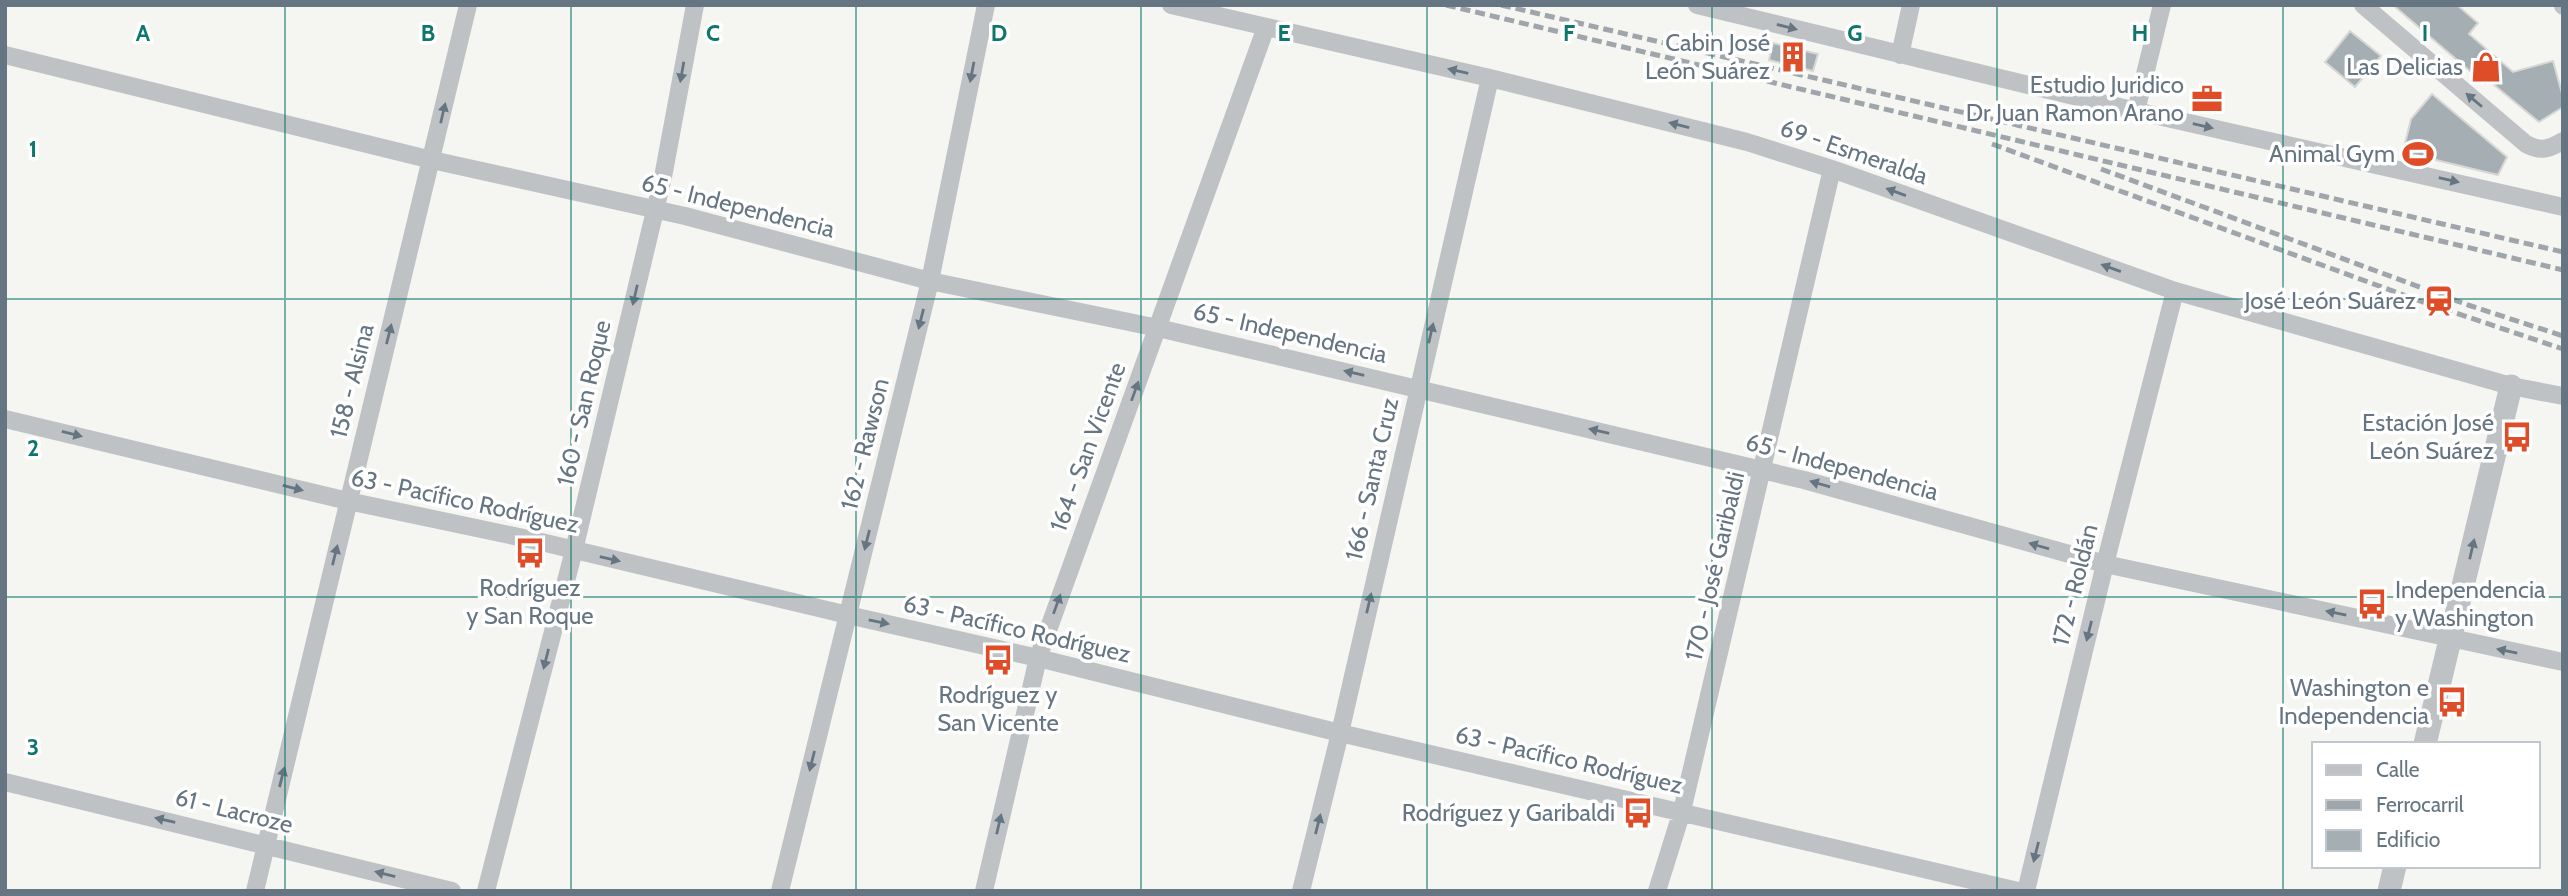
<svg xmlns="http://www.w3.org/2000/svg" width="2568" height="896" viewBox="0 0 2568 896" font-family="Cabin,sans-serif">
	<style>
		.building { fill: #a5aeb3; stroke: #d7d7d4; stroke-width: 2 }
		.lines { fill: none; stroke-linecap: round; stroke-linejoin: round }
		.minor { stroke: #bec2c5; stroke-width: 18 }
		.tertiary { stroke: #bec2c5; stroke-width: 23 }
		.rail { stroke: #9fa6ab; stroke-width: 5; stroke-dasharray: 10 5; stroke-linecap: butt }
		.oneway { fill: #657682 }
		.grid { fill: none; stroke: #0f766e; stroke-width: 2; stroke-opacity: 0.55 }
		.labels { text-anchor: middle; stroke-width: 7; stroke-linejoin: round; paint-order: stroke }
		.poi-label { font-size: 24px; fill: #657682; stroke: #fff; text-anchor: end }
		.street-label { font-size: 24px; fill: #657682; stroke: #fff }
		.grid-label { font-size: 23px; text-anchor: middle; font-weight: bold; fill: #0f766e; stroke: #fff; stroke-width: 7; stroke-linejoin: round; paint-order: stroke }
	</style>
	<rect width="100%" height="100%" fill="#f5f5f2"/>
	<!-- building -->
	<path class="building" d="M2393 5H2457L2478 23 2469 34 2513 72 2553 61 2563 97V107L2539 122 2488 80 2485 84Z
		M2350 31 2381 56 2355 87 2325 62Z
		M1773 43 1818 54 1813 71 1769 60Z
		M2432 94 2507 157 2498 175 2403 152 2411 119Z"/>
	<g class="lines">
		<!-- minor -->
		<path class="minor" d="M1171 5 1490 78 1747 142 1832 169 2175 291 2511 386 2563 396
			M1697 5 2136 111 2563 207
			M2363 5 2526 144C2541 152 2549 149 2563 141
			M2563 5V6
			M5 55 432 160 685 216 930 281 1158 328 1804 480 2105 564 2563 662
			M1900 55 1911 5
			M2136 111 2162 5
			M5 419 348 501 533 540 848 615 1038 658 1340 733 2018 891
			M5 782 452 891
			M255 891 468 5
			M486 891 574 550 663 177 695 5
			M780 891 930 281 986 5
			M984 891 1038 658 1266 27
			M1301 891 1340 733 1490 78
			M1657 891 1682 811 1832 169
			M2026 891 2105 564 2175 291"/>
		<!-- tertiary -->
		<path class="tertiary" d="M2425 744 2511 386
			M2389 891 2395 866"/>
		<!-- rail -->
		<path class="rail" d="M1446 5 2563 270
			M1501 5 2563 252
			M1992 144 2420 301 2563 349
			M2101 169 2468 305 2563 336"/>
	</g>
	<!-- one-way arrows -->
	<defs><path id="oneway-solid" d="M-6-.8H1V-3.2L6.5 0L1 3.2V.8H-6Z" transform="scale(1.75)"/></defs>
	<g class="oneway">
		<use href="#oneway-solid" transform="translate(1787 27) rotate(14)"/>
		<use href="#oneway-solid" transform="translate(1458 71) rotate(-167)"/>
		<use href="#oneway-solid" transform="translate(682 72) rotate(100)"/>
		<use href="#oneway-solid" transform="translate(972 72) rotate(101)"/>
		<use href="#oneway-solid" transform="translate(2474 100) rotate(-140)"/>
		<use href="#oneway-solid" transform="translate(443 113) rotate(-77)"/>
		<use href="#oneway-solid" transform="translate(1679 125) rotate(-166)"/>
		<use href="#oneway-solid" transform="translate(2203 126) rotate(13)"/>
		<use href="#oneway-solid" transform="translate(2449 180) rotate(13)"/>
		<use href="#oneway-solid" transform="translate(1896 192) rotate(-160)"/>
		<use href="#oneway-solid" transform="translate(2111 268) rotate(-160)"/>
		<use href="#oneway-solid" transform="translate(635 295) rotate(103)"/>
		<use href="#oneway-solid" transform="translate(921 319) rotate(104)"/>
		<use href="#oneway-solid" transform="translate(1431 333) rotate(-77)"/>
		<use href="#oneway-solid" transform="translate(389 334) rotate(-76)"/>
		<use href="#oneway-solid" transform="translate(1354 373) rotate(-167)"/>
		<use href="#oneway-solid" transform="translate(1135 391) rotate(-70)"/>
		<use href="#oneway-solid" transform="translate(1599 431) rotate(-167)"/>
		<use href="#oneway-solid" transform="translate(72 434) rotate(14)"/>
		<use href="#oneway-solid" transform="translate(1820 484) rotate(-164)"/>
		<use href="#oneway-solid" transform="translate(293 488) rotate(14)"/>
		<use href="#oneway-solid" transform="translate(867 540) rotate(104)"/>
		<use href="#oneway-solid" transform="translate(2039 546) rotate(-164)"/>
		<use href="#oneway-solid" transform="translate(2472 549) rotate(-77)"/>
		<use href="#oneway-solid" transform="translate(335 555) rotate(-76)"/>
		<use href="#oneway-solid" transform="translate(610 559) rotate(13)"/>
		<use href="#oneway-solid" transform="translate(1369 603) rotate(-77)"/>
		<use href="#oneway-solid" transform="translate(1057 604) rotate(-70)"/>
		<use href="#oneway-solid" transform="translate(2336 613) rotate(-168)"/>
		<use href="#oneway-solid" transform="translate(879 622) rotate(12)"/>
		<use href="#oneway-solid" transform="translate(2089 631) rotate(104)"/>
		<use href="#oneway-solid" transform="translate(2507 651) rotate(-168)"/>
		<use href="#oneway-solid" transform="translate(546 659) rotate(104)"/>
		<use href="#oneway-solid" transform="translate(812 761) rotate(104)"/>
		<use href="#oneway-solid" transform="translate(282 777) rotate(-76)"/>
		<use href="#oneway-solid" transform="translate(165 820) rotate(-167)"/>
		<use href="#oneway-solid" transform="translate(999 824) rotate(-77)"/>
		<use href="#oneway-solid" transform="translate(1318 824) rotate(-76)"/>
		<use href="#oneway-solid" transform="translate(2036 852) rotate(104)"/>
		<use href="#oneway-solid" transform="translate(385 874) rotate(-166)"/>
	</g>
	<!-- grid -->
	<path class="grid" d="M285 5V891M571 5V891M856 5V891M1141 5V891M1427 5V891M1712 5V891M1997 5V891M2283 5V891M5 299H2563M5 597H2563"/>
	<!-- icons -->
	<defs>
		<g id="building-bare" transform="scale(2.415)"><path d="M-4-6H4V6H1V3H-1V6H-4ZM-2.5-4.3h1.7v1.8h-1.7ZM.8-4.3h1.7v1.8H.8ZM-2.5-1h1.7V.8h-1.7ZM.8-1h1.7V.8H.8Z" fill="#df4d28" stroke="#fff" stroke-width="2.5" paint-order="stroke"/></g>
		<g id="shop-bare" transform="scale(2.415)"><path d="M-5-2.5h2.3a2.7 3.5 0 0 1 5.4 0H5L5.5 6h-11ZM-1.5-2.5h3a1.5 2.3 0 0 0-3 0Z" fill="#df4d28" stroke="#fff" stroke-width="2.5" paint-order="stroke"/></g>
		<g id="office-bare" transform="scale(2.415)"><path d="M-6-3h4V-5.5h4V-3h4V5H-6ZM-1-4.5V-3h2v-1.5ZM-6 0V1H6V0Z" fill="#df4d28" stroke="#fff" stroke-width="2.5" paint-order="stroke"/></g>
		<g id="stadium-bare" transform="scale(2.415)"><path d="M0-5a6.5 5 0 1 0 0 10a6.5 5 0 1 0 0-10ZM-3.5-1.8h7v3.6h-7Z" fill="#df4d28" stroke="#fff" stroke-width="2.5" paint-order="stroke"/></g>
		<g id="station-bare" transform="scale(2.415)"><path d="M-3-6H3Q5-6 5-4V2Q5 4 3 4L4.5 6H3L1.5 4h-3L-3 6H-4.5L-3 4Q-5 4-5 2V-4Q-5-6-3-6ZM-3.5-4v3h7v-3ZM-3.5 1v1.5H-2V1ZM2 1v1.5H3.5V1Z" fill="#df4d28" stroke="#fff" stroke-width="2.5" paint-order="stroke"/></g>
		<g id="bus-bare" transform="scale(2.415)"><path d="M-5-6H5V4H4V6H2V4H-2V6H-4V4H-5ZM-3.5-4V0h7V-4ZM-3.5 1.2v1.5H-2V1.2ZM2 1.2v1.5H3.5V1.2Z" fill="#df4d28" stroke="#fff" stroke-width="2.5" paint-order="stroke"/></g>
	</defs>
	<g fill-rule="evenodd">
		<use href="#building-bare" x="1793" y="57"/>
		<use href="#shop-bare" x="2486" y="67"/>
		<use href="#office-bare" x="2207" y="99"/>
		<use href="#stadium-bare" x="2418" y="154"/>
		<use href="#station-bare" x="2439" y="301"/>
		<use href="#bus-bare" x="2517" y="437"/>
		<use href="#bus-bare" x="530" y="553"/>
		<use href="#bus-bare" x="2372" y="604"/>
		<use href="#bus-bare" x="998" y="660"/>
		<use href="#bus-bare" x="2452" y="702"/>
		<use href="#bus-bare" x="1638" y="813"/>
	</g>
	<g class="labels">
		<!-- poi labels -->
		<g class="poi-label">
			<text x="1770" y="51">Cabin José<tspan x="1770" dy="28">León Suárez</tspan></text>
			<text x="2463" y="75">Las Delicias</text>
			<text x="2184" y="93">Estudio Juridico<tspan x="2184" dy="28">Dr Juan Ramon Arano</tspan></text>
			<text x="2395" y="162">Animal Gym</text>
			<text x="2416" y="309">José León Suárez</text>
			<text x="2494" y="431">Estación José<tspan x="2494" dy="28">León Suárez</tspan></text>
			<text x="530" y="596" text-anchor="middle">Rodríguez<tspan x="530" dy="28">y San Roque</tspan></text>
			<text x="2395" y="598" text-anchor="start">Independencia<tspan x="2395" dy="28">y Washington</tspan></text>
			<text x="2429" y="696">Washington e<tspan x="2429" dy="28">Independencia</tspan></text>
			<text x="998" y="703" text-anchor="middle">Rodríguez y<tspan x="998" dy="28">San Vicente</tspan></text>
			<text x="1615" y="821">Rodríguez y Garibaldi</text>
		</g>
		<!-- street labels -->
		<g class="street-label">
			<text transform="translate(1854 152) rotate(19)" y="8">69 - Esmeralda</text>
			<text transform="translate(738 206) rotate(14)" y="8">65 - Independencia</text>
			<text transform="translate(1290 333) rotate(13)" y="8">65 - Independencia</text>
			<text transform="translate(352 381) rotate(-76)" y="8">158 - Alsina</text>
			<text transform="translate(584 403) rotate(-77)" y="8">160 - San Roque</text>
			<text transform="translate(865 444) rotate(-76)" y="8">162 - Rawson</text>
			<text transform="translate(1088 447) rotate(-70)" y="8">164 - San Vicente</text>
			<text transform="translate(1842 467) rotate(15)" y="8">65 - Independencia</text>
			<text transform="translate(1372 479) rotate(-77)" y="8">166 - Santa Cruz</text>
			<text transform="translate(465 501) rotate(12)" y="8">63 - Pacífico Rodríguez</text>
			<text transform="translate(1715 566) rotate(-77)" y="8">170 - José Garibaldi</text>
			<text transform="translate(2075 585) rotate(-76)" y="8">172 - Roldán</text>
			<text transform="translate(1017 629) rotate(13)" y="8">63 - Pacífico Rodríguez</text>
			<text transform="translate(1569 760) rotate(13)" y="8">63 - Pacífico Rodríguez</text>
			<text transform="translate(234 811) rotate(14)" y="8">61 - Lacroze</text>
		</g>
	</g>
	<g class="grid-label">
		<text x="143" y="41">A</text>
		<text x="428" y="41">B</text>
		<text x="713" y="41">C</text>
		<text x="999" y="41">D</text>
		<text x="1284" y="41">E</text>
		<text x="1569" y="41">F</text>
		<text x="1855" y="41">G</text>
		<text x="2140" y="41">H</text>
		<text x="2425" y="41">I</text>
		<text x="33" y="157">1</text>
		<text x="33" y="456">2</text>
		<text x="33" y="755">3</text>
	</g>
	<!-- border -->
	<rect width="2568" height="896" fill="none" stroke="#657682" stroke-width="14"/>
	<!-- legend -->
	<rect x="2312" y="742" width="228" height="126" fill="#ffffff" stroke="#c1c8cd" stroke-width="2"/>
	<rect x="2326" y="765" width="35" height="10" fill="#bec2c5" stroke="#c1c8cd" stroke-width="2"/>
	<text x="2376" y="777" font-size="21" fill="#657682">Calle</text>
	<rect x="2326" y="800" width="35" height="10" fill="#9fa6ab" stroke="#c1c8cd" stroke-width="2"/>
	<text x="2376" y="812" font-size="21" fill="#657682">Ferrocarril</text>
	<rect x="2326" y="830" width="35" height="21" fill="#a5aeb3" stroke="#c1c8cd" stroke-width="2"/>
	<text x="2376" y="847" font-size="21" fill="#657682">Edificio</text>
</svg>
